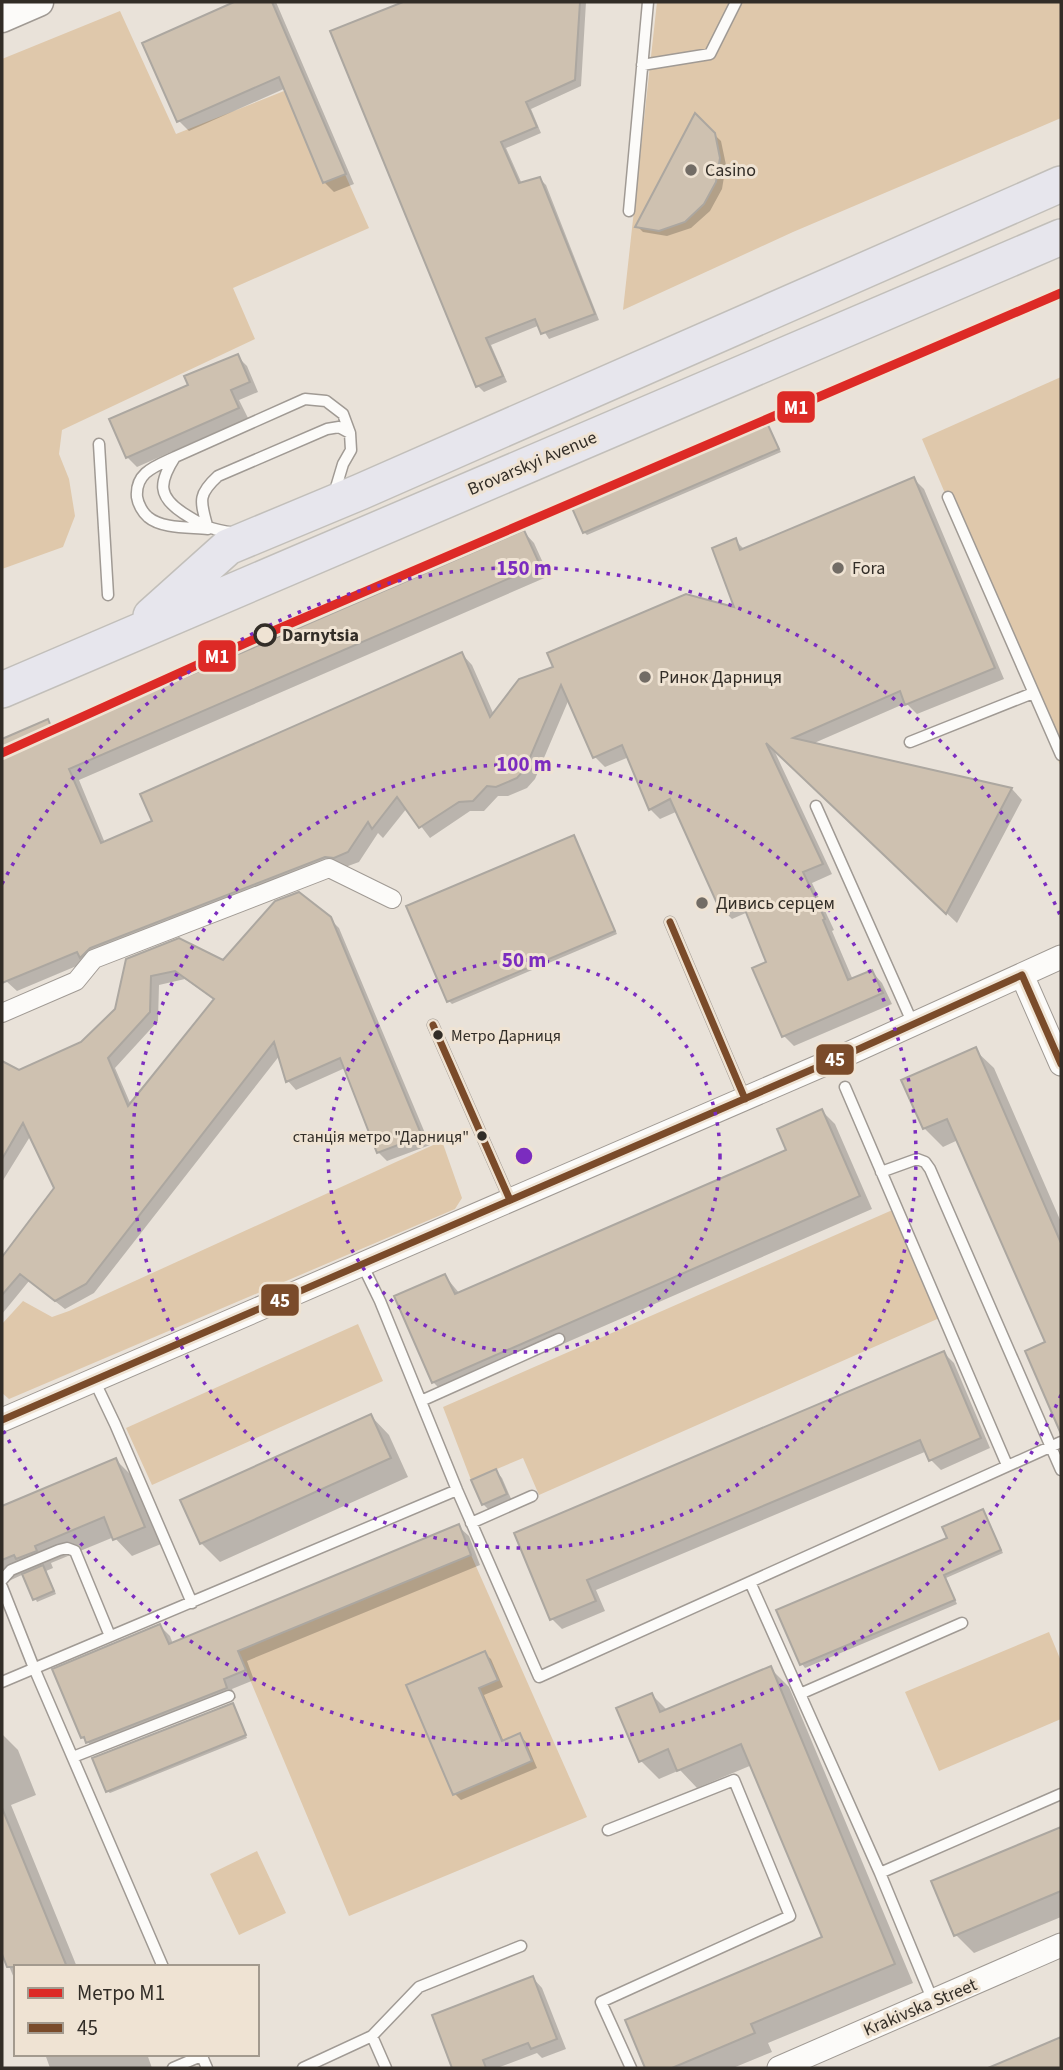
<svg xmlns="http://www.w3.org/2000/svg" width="1063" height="2070" viewBox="0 0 1063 2070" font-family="'Source Sans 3',sans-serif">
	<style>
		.green { fill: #dfc8ab }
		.shadow { fill: #0003; fill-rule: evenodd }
		.building { fill: #cec1b0; stroke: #aca7a0; stroke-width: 2; fill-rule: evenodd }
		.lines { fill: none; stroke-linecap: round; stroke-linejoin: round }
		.service-casing { stroke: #a09a94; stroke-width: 13 }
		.pedestrian-casing { stroke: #a09a94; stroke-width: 20 }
		.minor-casing { stroke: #a09a94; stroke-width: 25 }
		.tertiary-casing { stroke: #a09a94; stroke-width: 31 }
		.primary-casing { stroke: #c2bfba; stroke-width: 38 }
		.service { stroke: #fcfbf9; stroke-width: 10 }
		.pedestrian { stroke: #fcfbf9; stroke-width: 18 }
		.minor { stroke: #fcfbf9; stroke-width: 23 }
		.tertiary { stroke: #fcfbf9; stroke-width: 28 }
		.primary { stroke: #e7e6ed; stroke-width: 35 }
		.bus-1-casing { stroke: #efe3d3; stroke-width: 12 }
		.bus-1 { stroke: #7a4b2a; stroke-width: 7 }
		.metro-1-casing { stroke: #efe3d3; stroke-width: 14 }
		.metro-1 { stroke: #dd2a26; stroke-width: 9 }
		.ring { fill: none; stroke: #7b2cbf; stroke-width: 3.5; stroke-dasharray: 3.5 7 }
		.poi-dot { fill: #726c65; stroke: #efe3d3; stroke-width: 2.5 }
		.stop-dot { fill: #efe3d3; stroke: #322d27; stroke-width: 3.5 }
		.bus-dot { fill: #322d27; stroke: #efe3d3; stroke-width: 2.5 }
		.labels { text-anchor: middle; stroke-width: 6; stroke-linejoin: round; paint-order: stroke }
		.bus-label { font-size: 16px; fill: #322d27; stroke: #efe3d3; text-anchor: start }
		.poi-label { font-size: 18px; fill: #322d27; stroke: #efe3d3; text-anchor: start }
		.street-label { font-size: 18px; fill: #322d27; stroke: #efe3d3 }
		.stop-label { font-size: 18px; font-weight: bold; fill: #322d27; stroke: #efe3d3; text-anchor: start }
		.centre { fill: #7b2cbf; stroke: #efe3d3; stroke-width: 3.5 }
		.ring-label { font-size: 21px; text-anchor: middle; font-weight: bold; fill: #7b2cbf; stroke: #efe3d3; stroke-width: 6; stroke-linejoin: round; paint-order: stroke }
		.line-badge { stroke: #efe3d3; stroke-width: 2.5 }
		.badge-label { font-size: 19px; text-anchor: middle; font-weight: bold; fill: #fff }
	</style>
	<rect width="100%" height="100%" fill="#e9e2d9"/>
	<!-- green -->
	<path class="green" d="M657 2H1061V118L793 232 623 310Z
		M120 11 176 134 304 83 369 228 233 288 255 339 62 430 59 454 69 479 75 516 63 547 2 569V59Z
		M1061 377V767L922 439Z
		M442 1141 462 1198 455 1209 9 1399 2 1393V1324L23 1301 52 1317 69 1311Z
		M897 1208 944 1316 539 1495 523 1458 471 1480 443 1407Z
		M358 1324 383 1381 152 1485 126 1428Z
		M471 1555 587 1817 349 1916 238 1651Z
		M1049 1632 1061 1661V1719L939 1771 905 1692Z
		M257 1851 286 1913 239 1935 210 1874Z"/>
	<!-- shadow -->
	<path class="shadow" d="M239 2H276L354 184 334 192 324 182 286 88 189 131 179 121 144 44Z
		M400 2H586L581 86 531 109 541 133 506 148 522 184 540 179 546 185 599 320 549 339 540 325 491 345 507 382 484 392 478 386Z
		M695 116 721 141 726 165 722 189 710 211 691 228 667 236 643 232 637 226Z
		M237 356 247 366 258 392 239 400 248 418 137 467 127 457Z
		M767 427 781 452 587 535 584 532Z
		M914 479 924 489 1004 679 917 714 906 703 812 744 1012 789 1022 800 957 923 773 748 832 874 812 883 834 930 832 931 853 980 872 972 882 983 892 1004 794 1046 784 1036 768 963 748 912 732 919 722 909 678 811 660 819 650 809 629 757 605 767 595 757 569 699 535 779 527 788 508 796H498L484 811H470L430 838 407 808 383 838 378 833 359 862 86 962 17 991 6 981 2 970V741L48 721 59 734 524 532 534 543 549 576 79 780 105 843 154 822 462 654 472 665 494 715 520 681 737 609 735 540 745 550Z
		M573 837 617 934 452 1004 449 1001Z
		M330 919 339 928 430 1145 387 1161 378 1152 345 1068 296 1090 288 1081 280 1055 94 1293 65 1309 29 1281 2 1314V1261L56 1189 31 1135 2 1182V1069L4 1065 19 1072 82 1044 116 1010 127 960 224 962ZM185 979 215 1000 131 1105 115 1068 158 1021 159 985Z
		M975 1050 994 1068 1061 1222V1415L1048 1402 1047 1343 958 1140 943 1147 924 1128Z
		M822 1111 835 1124 872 1209 446 1395 433 1382 445 1276 460 1294 788 1151Z
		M944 1353 954 1363 990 1448 941 1470 931 1460 927 1451 596 1590 605 1611 562 1629 552 1619 516 1534Z
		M371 1416 389 1435 408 1477 220 1562 201 1543Z
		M116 1460 133 1477 161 1544 132 1556 114 1537 51 1563 53 1568 46 1571 56 1594 37 1602 24 1574 2 1584V1508Z
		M496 1471 502 1478 512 1501 490 1511 483 1504Z
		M983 1511 1003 1553 946 1578 957 1604 805 1668 802 1664 778 1611 949 1538Z
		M459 1527 469 1536 480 1565 247 1661 254 1680 232 1689 236 1698 98 1752 82 1737 160 1626 170 1636 173 1644Z
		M484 1653 491 1659 503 1687 484 1695 504 1742 519 1735 526 1742 537 1768 461 1800 455 1794Z
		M770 1668 789 1687 913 1983 768 2043 772 2052 733 2068H647L627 2021 825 1938 752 1765 697 1788 680 1770 659 1779 641 1761 652 1695 668 1711Z
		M232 1705 247 1738 110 1793 107 1791Z
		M2 1734 18 1750 36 1795 11 1805 77 1967H16V1983L2 1949Z
		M1061 1829V1917L974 1953 956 1935 933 1882Z
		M533 1978 542 1988 566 2049 542 2058 537 2053 497 2068H454L434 2016Z
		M1061 2039V2068H992Z
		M45 2054H147L152 2068H50Z"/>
	<!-- building -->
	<path class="building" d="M234 2H272L346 174 323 183 279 77 177 122 142 43Z
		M403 2H580L575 80 526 102 537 127 501 142 519 183 540 177 595 314 541 334 535 319 486 338 503 376 476 387 330 31Z
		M695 113 715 133 720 158 716 182 704 204 685 222 659 231 635 227Z
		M238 354 250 382 231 390 239 408 126 458 109 419 188 385 184 376Z
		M768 425 779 449 583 533 572 508Z
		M914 477 995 668 905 705 900 691 793 738 1012 788 946 914 766 743 823 864 803 872 825 919 823 920 848 980 872 970 883 993 782 1037 752 968 766 962 741 900 720 910 670 799 649 810 622 745 593 758 561 685 525 769 517 778 496 787 487 786 473 801 459 802 419 828 397 797 372 829 368 822 348 852 334 858 325 857 90 948 80 958 77 952 2 983V739L48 719 54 734 524 530 540 565 69 769 101 843 152 821 140 794 462 652 490 717 519 679 553 667 547 653 686 594 734 607 712 548 736 538 740 550Z
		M574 835 615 931 447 1002 406 906Z
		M299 892 331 917 422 1136 377 1153 340 1058 286 1082 274 1042 86 1284 55 1301 20 1274 2 1295V1257L54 1188 23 1123 2 1159V1061L19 1070 81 1042 115 1009 126 959 179 938 223 960 275 901ZM175 971 214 999 128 1106 108 1058 150 1012 151 976Z
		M976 1047 1061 1243V1434L1025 1351 1045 1342 947 1119 923 1129 901 1080Z
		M822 1109 860 1196 432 1383 394 1296 445 1274 455 1294 657 1206 786 1150 777 1129Z
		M944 1351 981 1438 929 1461 920 1440 587 1580 596 1601 550 1620 514 1533Z
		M371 1414 391 1458 200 1544 180 1500Z
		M116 1458 145 1527 113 1540 104 1517 35 1546 37 1551 16 1559 14 1555 2 1560V1506Z
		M496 1469 507 1494 482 1505 471 1480Z
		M983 1509 1001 1550 944 1575 955 1600 800 1665 776 1610 947 1538 942 1527Z
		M459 1524 471 1555 238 1651 246 1670 224 1679 227 1688 86 1743 84 1737 81 1738 52 1669 160 1624 169 1644Z
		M43 1565 54 1591 33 1600 22 1574Z
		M485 1651 498 1680 479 1688 502 1741 520 1733 532 1761 453 1795 406 1685Z
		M771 1666 895 1964 751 2024 755 2033 672 2068H645L625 2020 822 1937 741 1744 677 1771 668 1749 639 1762 616 1708 652 1693 660 1712Z
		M233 1703 246 1735 106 1792 92 1758Z
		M2 1808 67 1967H7L2 1954Z
		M1061 1827V1891L954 1936 931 1881Z
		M533 1976 557 2039 531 2049 528 2043 483 2060 486 2068H452L432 2015Z
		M1061 2037V2068H988Z"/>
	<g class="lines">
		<!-- service casing -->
		<g class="service-casing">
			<path id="service" d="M642 65 710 54 736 2
				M629 211 648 2
				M99 444 108 595
				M175 457C156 466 135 472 137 497 138 504 143 513 148 517 162 529 190 527 208 529 201 502 196 496 218 476L327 429 339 427 350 433
				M948 497 1061 755
				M235 533C209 529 205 527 183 513 157 496 159 482 175 457L305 399 326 401 343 414 350 433 351 450 343 464 334 494
				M910 742 1033 693
				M816 806 913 1024
				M670 922 745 1099
				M433 1025 510 1200
				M845 1087 1007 1465
				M881 1172 917 1159 925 1162 930 1169 1061 1470
				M362 1264 380 1301 457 1490 539 1677 1061 1442
				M94 1380 115 1424 192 1603
				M421 1401 559 1339
				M471 1523 532 1496
				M2 1580 11 1570 59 1550 67 1548 75 1551 110 1636
				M750 1582 880 1873 933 2001
				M2 1587 34 1668 163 1967
				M2 1682 457 1490
				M800 1694 962 1623
				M73 1757 229 1696
				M608 1830 734 1780 790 1916 601 2002 631 2068
				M880 1873 1061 1794
				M372 2036 386 2068
				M201 2054 207 2068
				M173 2068 201 2056
				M303 2068 372 2036 419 1987 521 1946"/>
		</g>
		<!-- pedestrian casing -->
		<g class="pedestrian-casing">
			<path id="pedestrian" d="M2 1013 76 981 94 959 329 868 392 899"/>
		</g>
		<!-- minor casing -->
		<g class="minor-casing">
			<path id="minor" d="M1022 975 1061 1064
				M2 1420 841 1057 1061 957
				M779 2068 1061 1945"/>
		</g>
		<!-- tertiary casing -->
		<g class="tertiary-casing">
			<path id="tertiary" d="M2 18 39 2"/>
		</g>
		<!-- primary casing -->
		<g class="primary-casing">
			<path id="primary" d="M151 616 228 547 360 492 1061 184
				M2 690 1061 237"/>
		</g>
		<!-- service -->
		<use href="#service" class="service"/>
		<!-- pedestrian -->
		<use href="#pedestrian" class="pedestrian"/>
		<!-- minor -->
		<use href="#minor" class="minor"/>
		<!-- tertiary -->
		<use href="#tertiary" class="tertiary"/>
		<!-- primary -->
		<use href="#primary" class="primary"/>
		<!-- bus-1 casing -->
		<g class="bus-1-casing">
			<path id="bus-1" d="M670 922 745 1099
				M433 1025 510 1200
				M2 1420 841 1057 1022 975 1061 1064"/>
		</g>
		<!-- bus-1 -->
		<use href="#bus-1" class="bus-1"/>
		<!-- metro-1 casing -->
		<g class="metro-1-casing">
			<path id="metro-1" d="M2 753 259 637 1061 293"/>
		</g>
		<!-- metro-1 -->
		<use href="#metro-1" class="metro-1"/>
	</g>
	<!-- distance rings -->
	<g class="ring">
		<circle cx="524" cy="1156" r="196"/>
		<circle cx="524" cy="1156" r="392"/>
		<path d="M1061 1395A588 588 0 0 1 2 1428M2 884A588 588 0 0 1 1061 917"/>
	</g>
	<!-- markers -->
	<g class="poi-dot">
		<circle cx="691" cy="170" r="7"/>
		<circle cx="838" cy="568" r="7"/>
		<circle cx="645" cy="677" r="7"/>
		<circle cx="702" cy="903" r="7"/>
	</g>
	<circle class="stop-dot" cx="265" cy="635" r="10"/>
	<g class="bus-dot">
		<circle cx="438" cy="1035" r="6"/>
		<circle cx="482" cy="1136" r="6"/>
	</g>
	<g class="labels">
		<!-- bus labels -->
		<g class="bus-label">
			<text x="451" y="1041">Метро Дарниця</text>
			<text x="469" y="1142" text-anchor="end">станція метро "Дарниця"</text>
		</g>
		<!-- poi labels -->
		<g class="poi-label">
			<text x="705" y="176">Casino</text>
			<text x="852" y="574">Fora</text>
			<text x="659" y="683">Ринок Дарниця</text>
			<text x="716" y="909">Дивись серцем</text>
		</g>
		<!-- street labels -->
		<g class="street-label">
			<text transform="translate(532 463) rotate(-23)" y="6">Brovarskyi Avenue</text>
			<text transform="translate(920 2007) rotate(-23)" y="6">Krakivska Street</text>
		</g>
		<!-- stop labels -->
		<g class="stop-label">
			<text x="282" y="641">Darnytsia</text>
		</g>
	</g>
	<circle cx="524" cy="1156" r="10" class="centre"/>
	<g class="ring-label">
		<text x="524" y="575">150 m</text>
		<text x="524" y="771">100 m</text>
		<text x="524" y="967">50 m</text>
	</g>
	<g class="line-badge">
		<rect x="776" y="390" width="40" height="34" rx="7" fill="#dd2a26"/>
		<rect x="197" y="639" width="40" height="34" rx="7" fill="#dd2a26"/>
		<rect x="815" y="1043" width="40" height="33" rx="7" fill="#7a4b2a"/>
		<rect x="260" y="1283" width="40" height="34" rx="7" fill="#7a4b2a"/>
	</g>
	<g class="badge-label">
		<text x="796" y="414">M1</text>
		<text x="217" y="663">M1</text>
		<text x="835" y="1066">45</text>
		<text x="280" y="1307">45</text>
	</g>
	<!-- border -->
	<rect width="1063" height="2070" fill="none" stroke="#322d27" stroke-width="7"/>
	<!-- legend -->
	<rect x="14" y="1965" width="245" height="91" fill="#efe3d3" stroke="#a39a8e" stroke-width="2"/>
	<rect x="28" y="1988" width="35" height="10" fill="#dd2a26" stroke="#a39a8e" stroke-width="2"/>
	<text x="77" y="2000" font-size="21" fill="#322d27">Метро M1</text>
	<rect x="28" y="2023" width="35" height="10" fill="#7a4b2a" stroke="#a39a8e" stroke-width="2"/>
	<text x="77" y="2035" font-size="21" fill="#322d27">45</text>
</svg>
